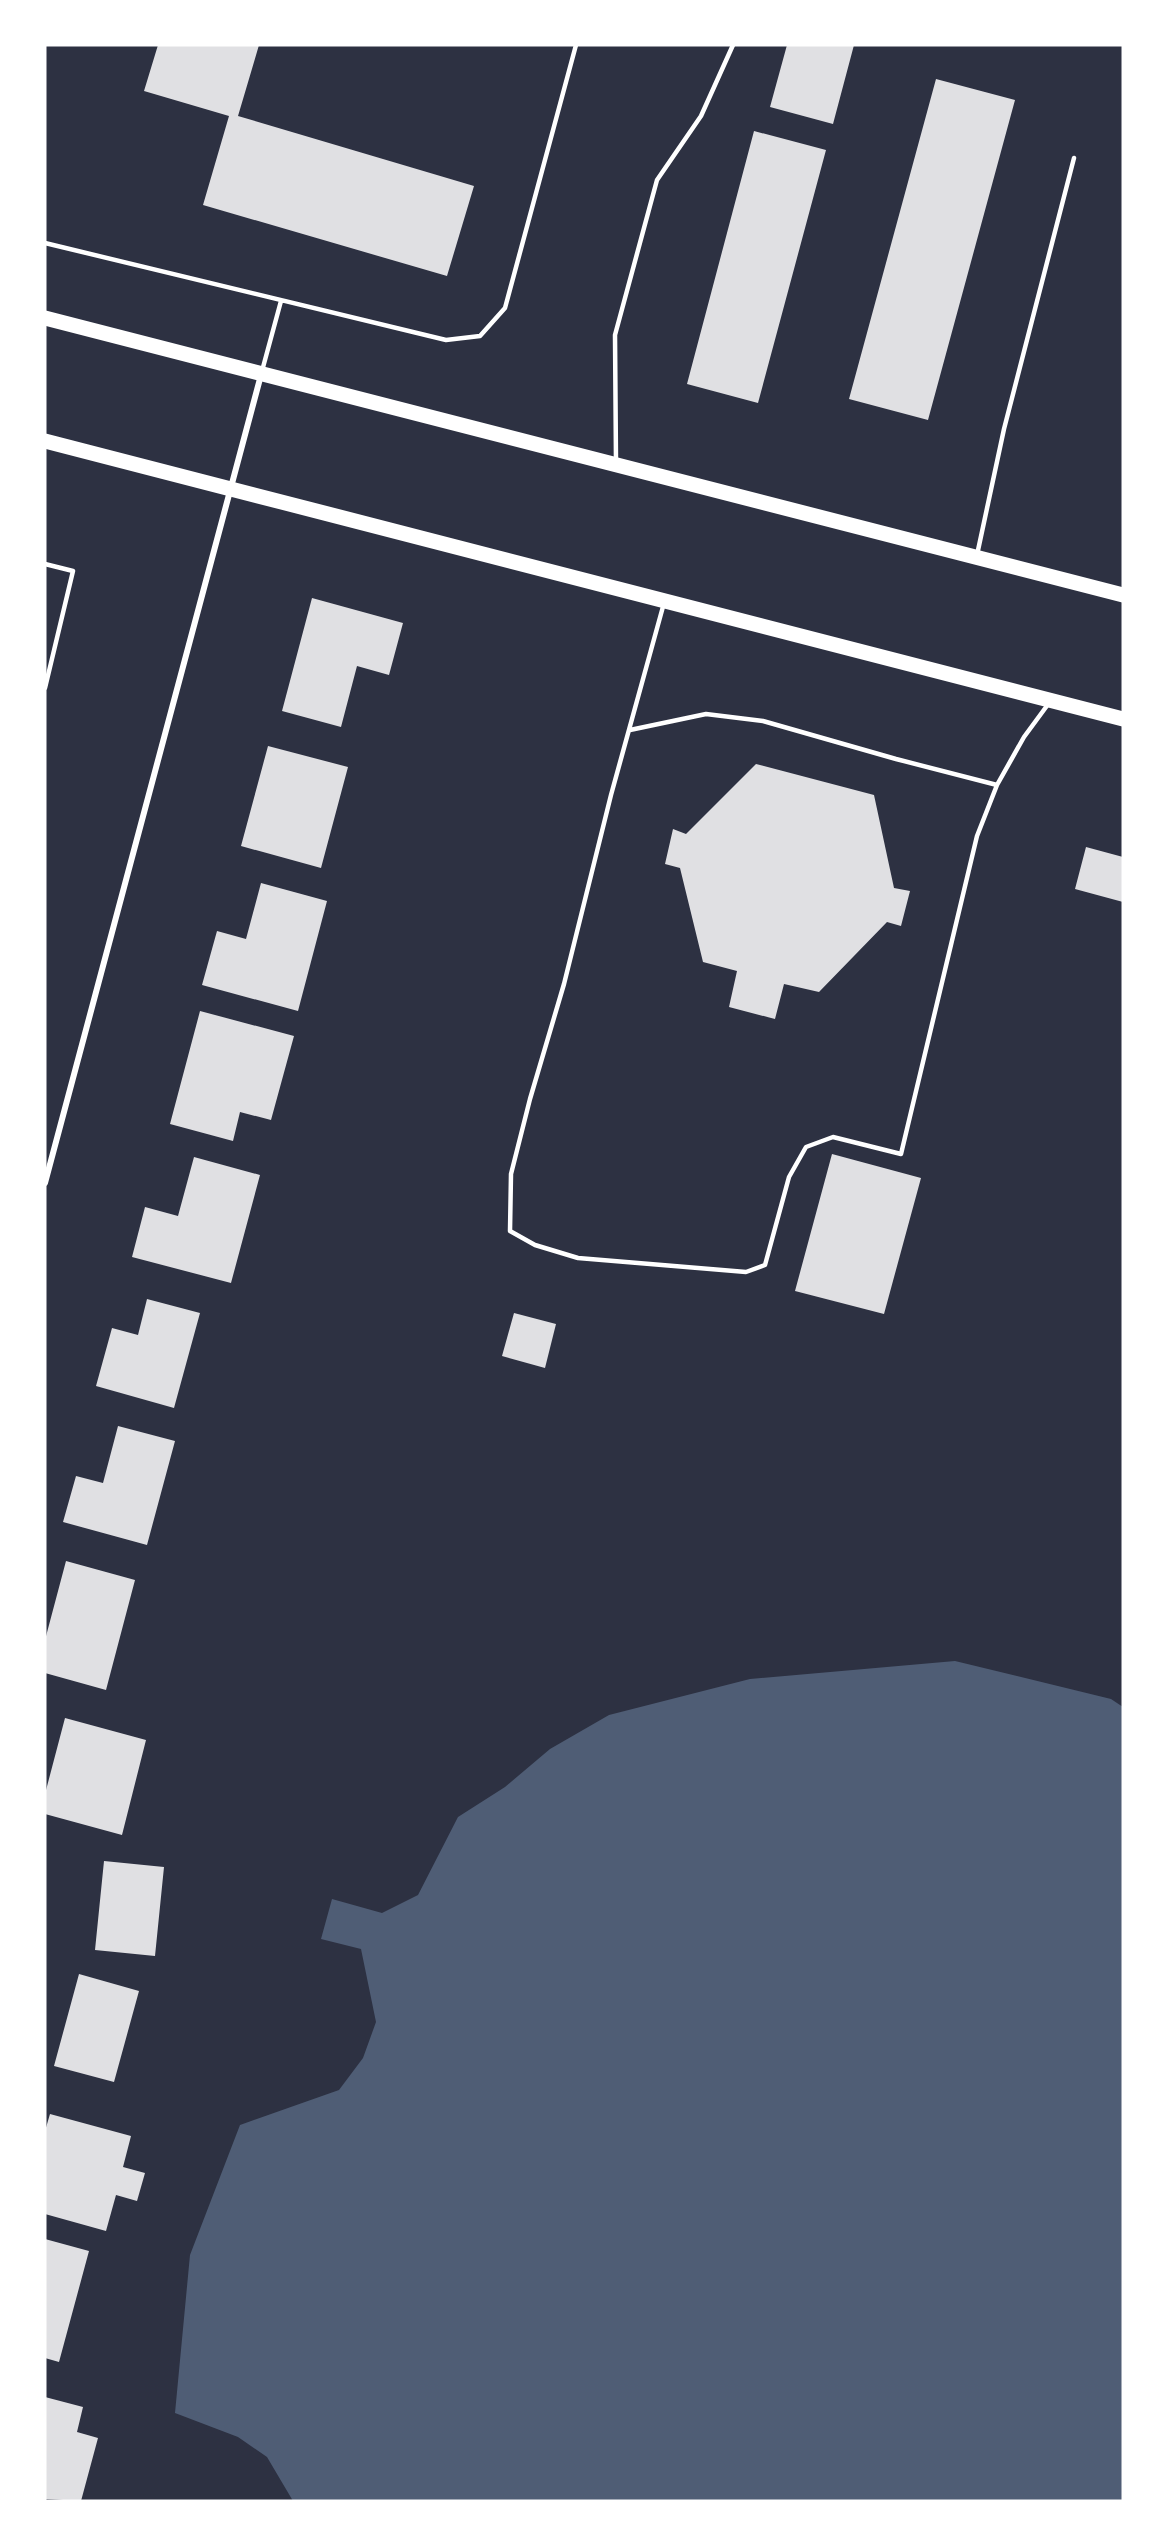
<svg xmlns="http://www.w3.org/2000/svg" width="1168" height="2546" viewBox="0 0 1168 2546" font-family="Poppins,sans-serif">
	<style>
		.water { fill: #4f5d75 }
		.building { fill: #e0e0e3 }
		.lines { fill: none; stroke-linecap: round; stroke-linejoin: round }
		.service { stroke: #fff; stroke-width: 4.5 }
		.minor { stroke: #fff; stroke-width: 6 }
		.primary { stroke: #fff; stroke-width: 15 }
	</style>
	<rect width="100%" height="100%" fill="#2d3142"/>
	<!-- water -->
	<path class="water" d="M955 1661 1111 1699 1123 1707V2501H293L267 2457 238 2437 175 2413 190 2255 240 2125 339 2090 363 2058 376 2022 361 1949 321 1939 332 1899 382 1913 418 1895 458 1817 505 1787 550 1749 609 1715 750 1679Z"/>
	<!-- building -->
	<path class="building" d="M158 45H259L238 116 474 186 447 276 203 205 229 116 144 91Z
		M787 45H854L833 124 770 107Z
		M936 79 1015 100 928 420 849 399Z
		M754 131 826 150 758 403 687 384Z
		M312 598 403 623 389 675 357 666 341 727 282 711Z
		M268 746 348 767 321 868 241 846Z
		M756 764 874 795 894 888 910 891 901 926 887 922 819 992 784 984 775 1019 729 1007 737 971 703 962 680 868 665 864 673 829 686 834Z
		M1086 847 1123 857V902L1075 889Z
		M261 883 327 901 298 1011 202 985 217 931 246 939Z
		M200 1011 294 1036 271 1120 240 1112 233 1141 170 1124Z
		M832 1154 921 1178 884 1314 795 1291Z
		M194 1157 260 1175 231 1283 132 1257 145 1207 178 1216Z
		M147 1299 200 1313 174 1408 96 1386 112 1328 138 1335Z
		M514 1313 556 1324 545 1368 502 1356Z
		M118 1426 175 1441 147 1545 63 1522 76 1476 103 1483Z
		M66 1561 135 1580 106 1690 45 1673V1640Z
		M65 1718 146 1740 122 1835 45 1814V1794Z
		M104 1861 164 1867 155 1956 95 1950Z
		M79 1974 139 1991 114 2082 54 2066Z
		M50 2114 131 2136 123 2167 145 2173 137 2201 116 2195 106 2231 45 2214V2131Z
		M45 2239 89 2251 59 2362 45 2358Z
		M45 2397 83 2407 77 2432 98 2438 81 2501 45 2499Z"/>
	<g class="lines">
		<!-- service -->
		<path class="service" d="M45 243 446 340 480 336 505 308 576 45
			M262 371 281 301
			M616 463 615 335 657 180 701 116 733 45
			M977 555 1004 429 1074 158
			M45 564 73 571 45 688
			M664 603 611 795 564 984 530 1099 511 1174 510 1231 535 1245 578 1258 746 1272 765 1265 789 1177 806 1147 833 1137 901 1154 977 836 997 785 1024 737 1049 703
			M630 730 706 714 763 721 896 759 997 785"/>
		<!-- minor -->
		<path class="minor" d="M45 1183 261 375"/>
		<!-- primary -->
		<path class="primary" d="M45 318 1123 595
			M45 441 1123 719"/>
	</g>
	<!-- border -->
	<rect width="1168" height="2546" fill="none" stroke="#ffffff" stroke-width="93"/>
</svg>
